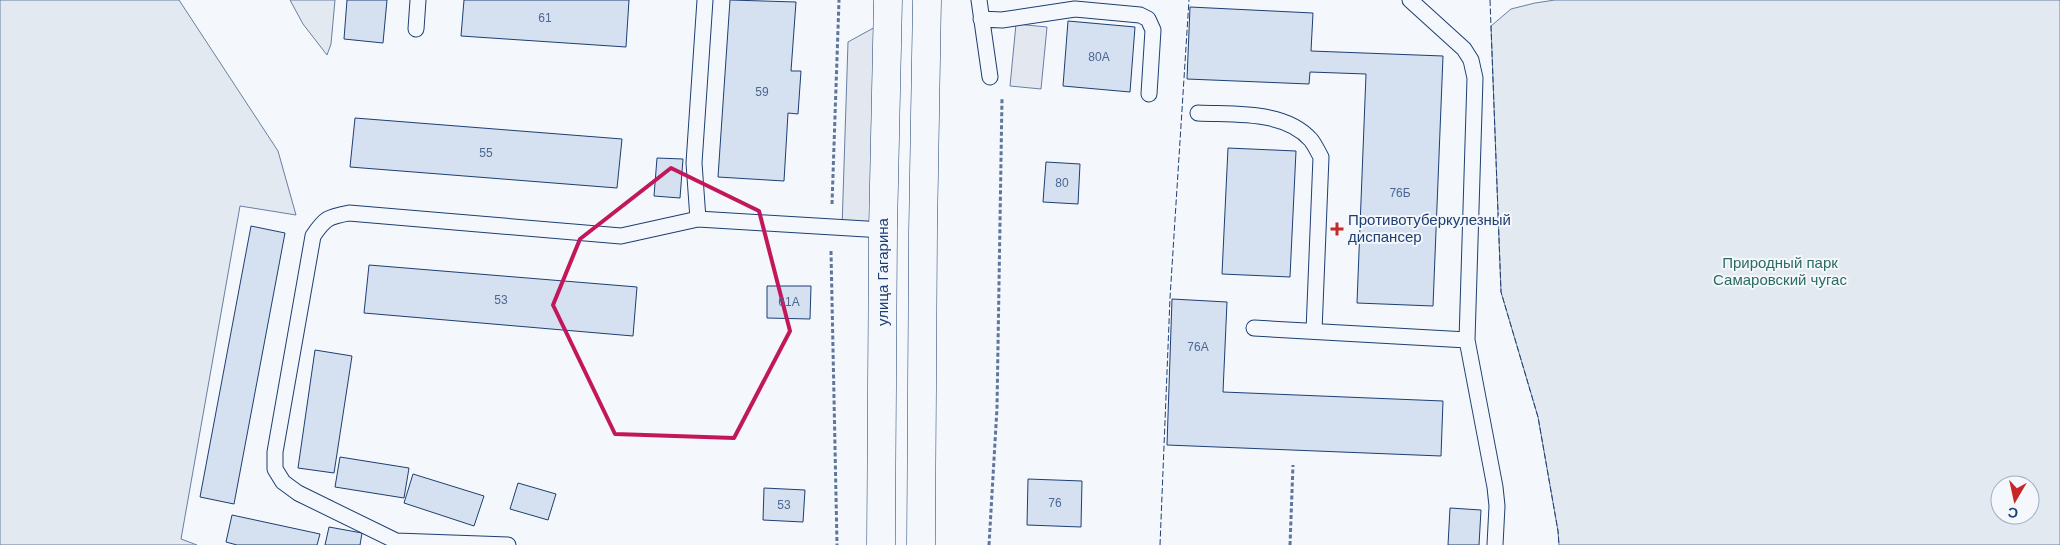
<svg xmlns="http://www.w3.org/2000/svg" width="2060" height="545" viewBox="0 0 2060 545" font-family="Arial,sans-serif">
	<style>
		.green { fill: #e3e9f0; stroke: #687fa3; fill-rule: evenodd }
		.parking { fill: #e3e8f0; stroke: #687fa3 }
		.building { fill: #d5e0f0; stroke: #1d3f73 }
		.lines { fill: none; stroke-linecap: round; stroke-linejoin: round }
		.service-casing { stroke: #1d3f73; stroke-width: 17 }
		.primary-casing { stroke: #1d3f73; stroke-width: 29 }
		.path { stroke: #5e769c; stroke-width: 3; stroke-dasharray: 4 2.5; stroke-linecap: butt }
		.service { stroke: #f4f7fb; stroke-width: 15 }
		.primary { stroke: #f4f7fb; stroke-width: 28 }
		.fence { stroke: #1d3f73; stroke-width: 1; stroke-dasharray: 6 2.5; stroke-linecap: butt }
		.marked { fill: none; stroke: #c2185b; stroke-width: 4; stroke-linejoin: round }
		.poi-dot { fill: #c62828; stroke: #f4f7fb; stroke-width: 2 }
		.labels { text-anchor: middle; stroke-width: 4; stroke-linejoin: round; paint-order: stroke }
		.number-label { font-size: 12px; fill: #4b6792 }
		.poi-label { font-size: 15px; fill: #1d3f73; stroke: #f4f7fb; text-anchor: start }
		.park-label { font-size: 15px; fill: #2c6c60; stroke: #f4f7fb }
		.street-label { font-size: 15px; fill: #1d3f73; stroke: #f4f7fb }
	</style>
	<rect width="100%" height="100%" fill="#f4f7fb"/>
	<!-- green -->
	<path class="green" d="M0 0H179L278 151 296 215 240 206 181 539 197 545H0Z
		M290 0H335L331 44 327 55 303 24Z
		M1555 0H2060V545H1559L1558 531 1538 417 1501 292 1491 26 1511 9 1535 3ZM2000 485H2030V515H2000Z"/>
	<!-- parking -->
	<path class="parking" d="M888 20 883 230 842 228 848 42Z
		M1016 24 1047 27 1041 89 1010 86Z"/>
	<!-- building -->
	<path class="building" d="M347 0H387L383 43 344 39Z
		M464 0H629L626 47 461 36Z
		M730 0 796 2 791 71H801L798 114 788 113 784 181 718 177Z
		M1190 7 1313 13 1311 51 1443 56 1433 306 1357 303 1366 74 1310 72 1309 84 1187 79Z
		M1068 21 1135 27 1130 92 1063 86Z
		M355 118 622 139 617 188 350 167Z
		M1228 148 1296 151 1290 277 1222 274Z
		M657 158 683 159 680 198 654 196Z
		M1046 162 1080 164 1078 204 1043 202Z
		M251 226 285 233 234 504 200 497Z
		M369 265 637 287 633 336 364 313Z
		M767 286H811L810 319 767 318Z
		M1172 299 1227 302 1223 392 1443 401 1441 456 1167 445Z
		M315 350 352 356 334 473 298 468Z
		M340 457 409 468 404 498 335 487Z
		M413 474 484 496 474 526 404 503Z
		M1028 479 1082 481 1081 527 1027 525Z
		M518 483 556 494 548 520 510 509Z
		M764 488 805 490 803 522 763 520Z
		M1450 508 1481 510 1479 545H1448Z
		M232 515 320 534 317 545H237L226 542Z
		M329 527 362 533 360 545H325Z"/>
	<g class="lines">
		<!-- service casing -->
		<g class="service-casing">
			<path id="service" d="M979 0 990 77
				M1410 0 1464 49 1471 60 1475 78 1467 340 1495 487 1497 506 1495 545
				M981 19 1002 20 1075 9 1140 15 1148 19 1153 30 1149 94
				M416 29 418 0
				M1198 113C1234 115 1285 110 1311 140 1315 145 1318 152 1321 157L1314 331
				M698 219 694 163 705 0
				M1254 328 1467 340
				M396 541 298 493 283 482 275 469V452L313 236C325 218 328 217 349 213L621 236 698 219 883 230
				M395 545 396 541 508 545"/>
		</g>
		<!-- primary casing -->
		<g class="primary-casing">
			<path id="primary" d="M881 545 883 230 888 0
				M921 545 923 232 927 0"/>
		</g>
		<!-- path -->
		<path class="path" d="M832 204 839 0
			M831 251 837 545
			M989 545 997 408 1002 98
			M1290 545 1293 465"/>
		<!-- service -->
		<use href="#service" class="service"/>
		<!-- primary -->
		<use href="#primary" class="primary"/>
		<!-- fence -->
		<path class="fence" d="M1490 0 1501 292 1538 417 1558 531 1559 545
			M1160 545 1170 298 1189 0"/>
	</g>
	<!-- marked area -->
	<path class="marked" d="M671 168 759 211 790 331 734 438 615 434 553 305 580 239Z"/>
	<!-- markers -->
	<path class="poi-dot" d="M1334.5 221.5h5v5h5v5h-5v5h-5v-5h-5v-5h5z"/>
	<g class="labels">
		<!-- number labels -->
		<g class="number-label">
			<text x="545" y="22">61</text>
			<text x="1099" y="61">80А</text>
			<text x="762" y="96">59</text>
			<text x="486" y="157">55</text>
			<text x="1062" y="187">80</text>
			<text x="1400" y="197">76Б</text>
			<text x="501" y="304">53</text>
			<text x="789" y="306">61А</text>
			<text x="1198" y="351">76А</text>
			<text x="1055" y="507">76</text>
			<text x="784" y="509">53</text>
		</g>
		<!-- poi labels -->
		<g class="poi-label">
			<text x="1348" y="225">Противотуберкулезный<tspan x="1348" dy="17">диспансер</tspan></text>
		</g>
		<!-- park labels -->
		<g class="park-label">
			<text x="1780" y="268">Природный парк<tspan x="1780" dy="17">Самаровский чугас</tspan></text>
		</g>
		<!-- street labels -->
		<g class="street-label">
			<text transform="translate(883 272) rotate(-90)" y="5">улица Гагарина</text>
		</g>
	</g>
	<!-- north arrow -->
	<g transform="translate(2015 500) rotate(189)"><circle r="24" fill="#f4f7fb" stroke="#9eadc5"/>
	<path d="M0-4L9 19L0 12L-9 19Z" fill="#c62828"/>
	<text y="-8" font-size="14" font-weight="bold" text-anchor="middle" fill="#1d3f73">С</text>
	</g>
</svg>
